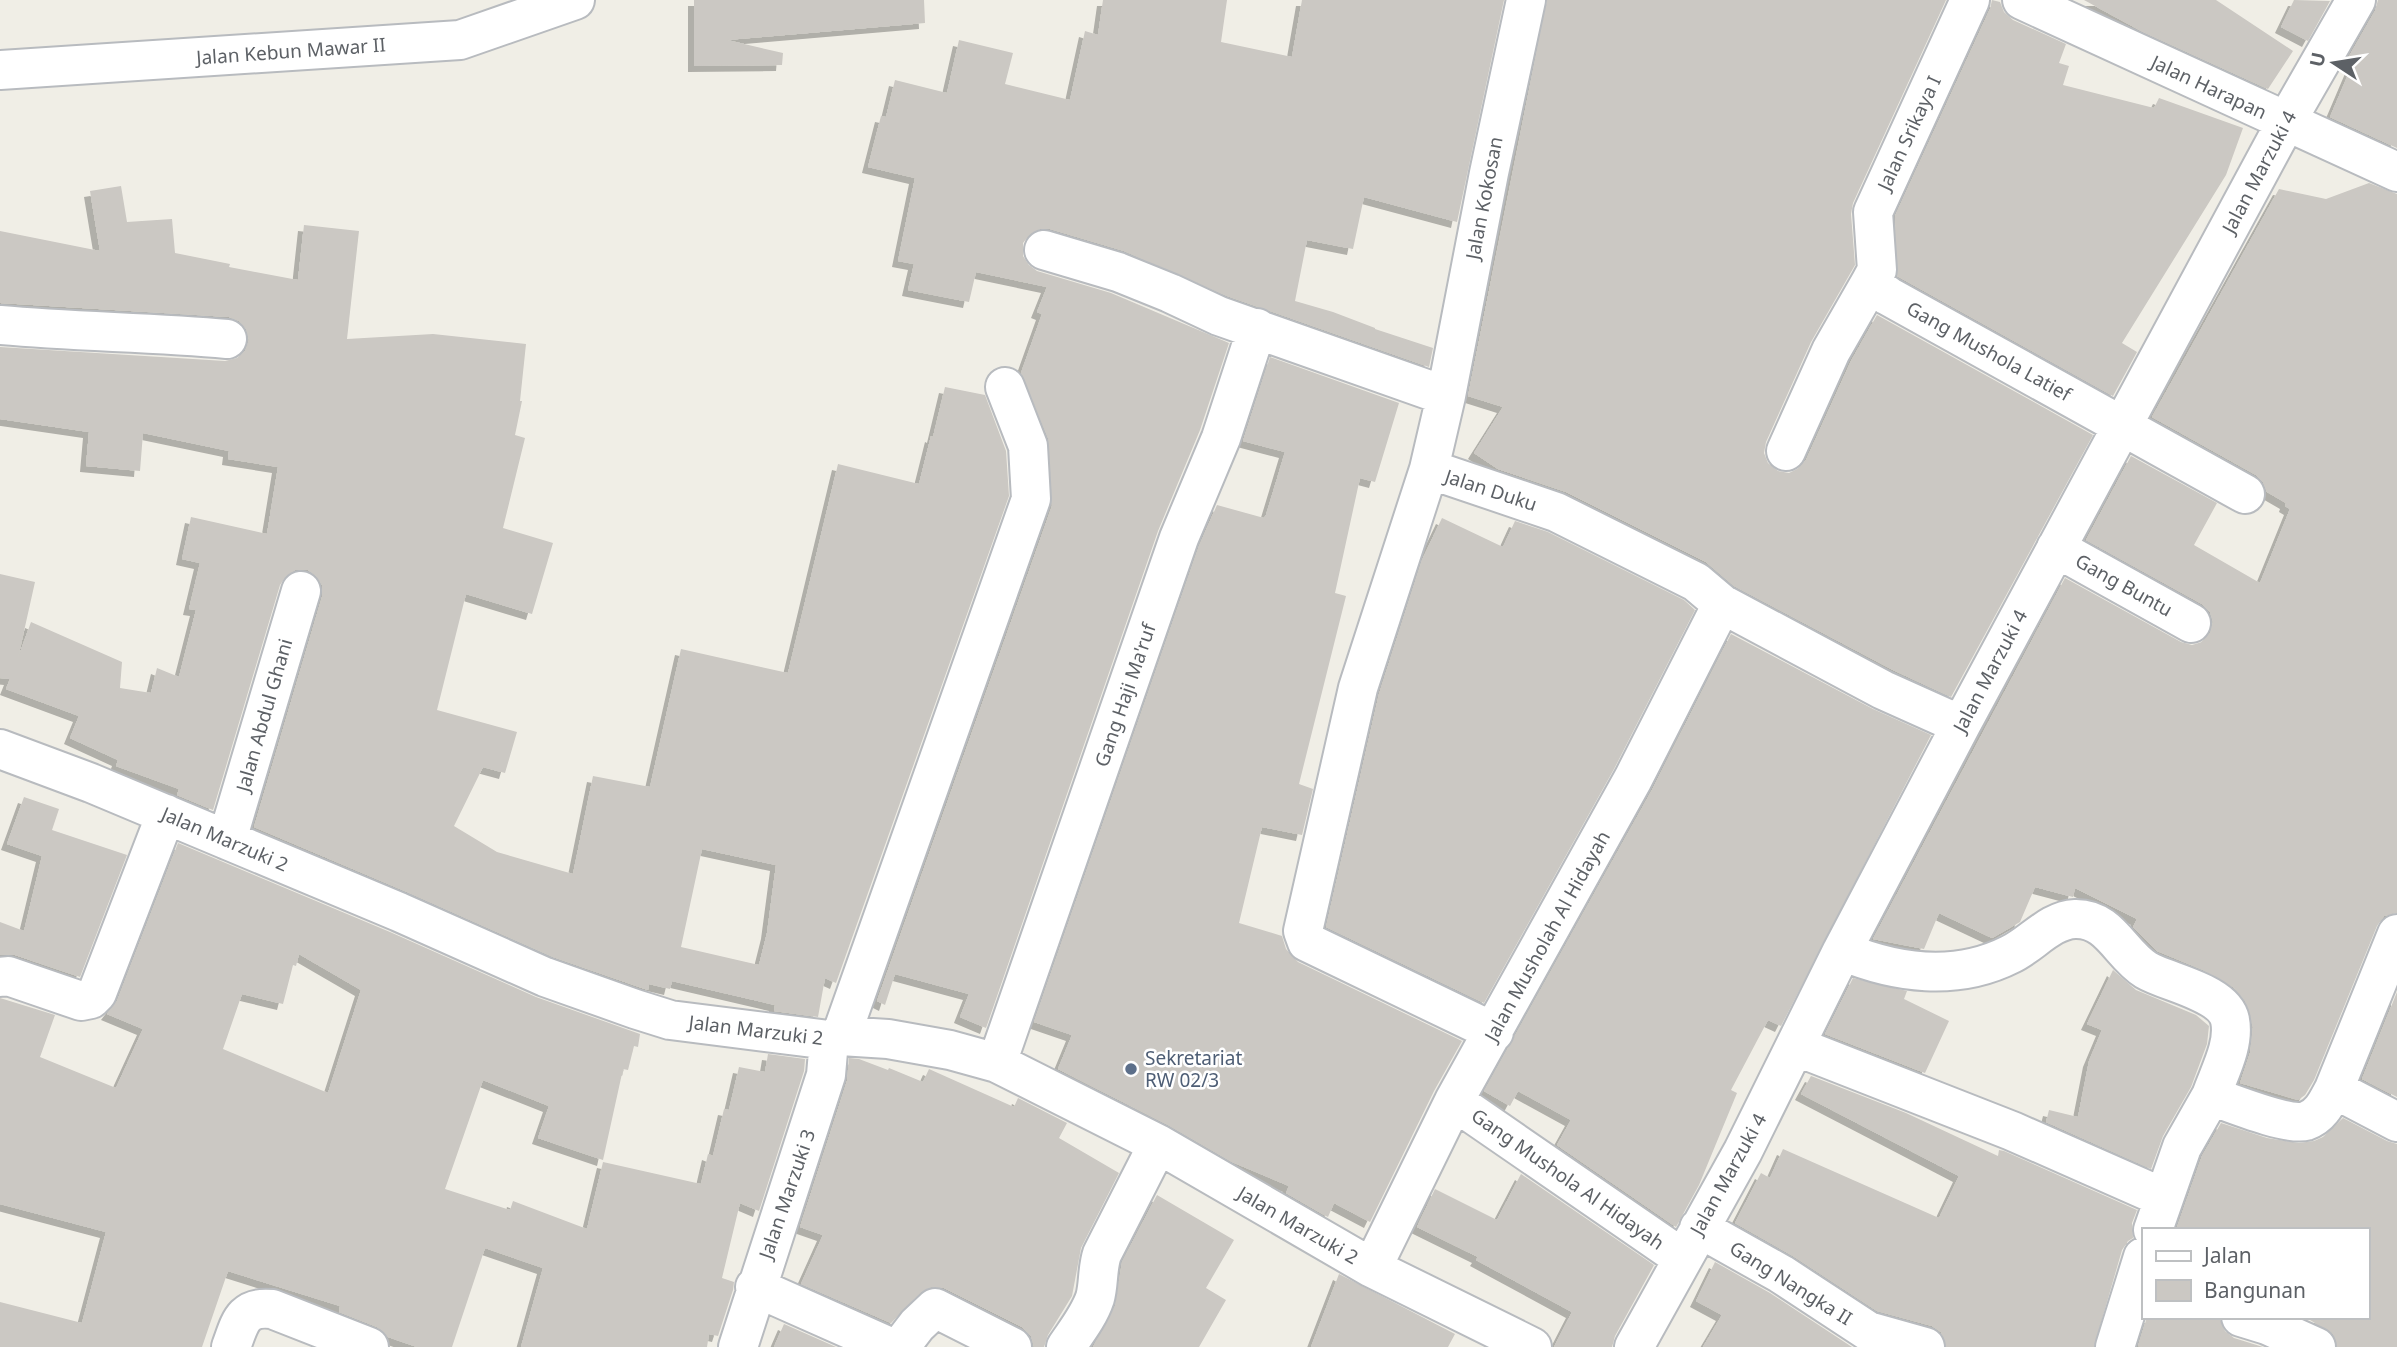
<svg xmlns="http://www.w3.org/2000/svg" width="2397" height="1347" viewBox="0 0 2397 1347" font-family="'Noto Sans',sans-serif">
	<style>
		.building { fill: #cbc8c3; fill-rule: evenodd; filter: url(#shadow) }
		.lines { fill: none; stroke-linecap: round; stroke-linejoin: round }
		.minor-casing { stroke: #b8bbbf; stroke-width: 42 }
		.minor { stroke: #fff; stroke-width: 38 }
		.service-dot { fill: #5c6f8a; stroke: #fff; stroke-width: 2.5 }
		.labels { text-anchor: middle; stroke-width: 5; stroke-linejoin: round; paint-order: stroke }
		.street-label { font-size: 19px; fill: #5d6166; stroke: #fff }
		.service-label { font-size: 19px; fill: #4e5e75; stroke: #fff; text-anchor: start }
	</style>
	<defs>
		<filter id="shadow"><feDropShadow dx="-6" dy="6" stdDeviation="0" flood-color="#0004"/></filter>
	</defs>
	<rect width="100%" height="100%" fill="#f0eee6"/>
	<!-- building -->
	<path class="building" d="M694 0H924L925 23 727 40 783 53 782 65 694 66Z
		M1103 0H1227L1221 42 1292 57 1302 0H1504L1457 222 1364 197 1353 249 1307 240 1295 301 1333 312 1375 328V329L1433 348 1429 367 1227 296 1124 251 1050 229H1040L1030 234 1023 243V256L1029 265 1037 271 1111 293 1229 343 1200 430 1158 531 986 1028 960 1017 969 994 895 974 885 1005 877 1001 1052 506 1048 438 1021 373 1042 314 1037 312 1047 287 976 272 969 302 908 290 914 264 898 261 915 178 868 167 881 116 886 117 895 80 947 93 959 40 1013 53 1005 84 1070 100 1085 31 1098 35Z
		M1547 0H1946L1853 203 1851 214 1855 265 1811 342 1766 442 1764 453 1768 463 1778 471 1789 473 1799 468 1806 460 1851 361 1877 315 2093 435 1951 697 1893 670 1734 586 1706 562 1566 492 1498 469 1474 453 1503 407 1468 396Z
		M1992 0 2000 2 2004 12 2013 20 2066 44 2059 63 2069 66 2063 85 2154 108 2159 98 2243 128 2226 175 2122 343 2137 352 2113 396 1897 276 1895 216 1990 9Z
		M2084 0H2216L2293 51 2268 89 2143 32Z
		M2294 0 2330 1 2308 41 2281 27Z
		M2378 0H2397V148L2330 117 2353 63 2347 60 2375 11Z
		M2369 183 2397 194V913L2384 916 2377 926 2314 1080 2305 1095 2298 1100 2240 1083 2250 1053 2253 1027 2245 1001 2233 987 2203 970 2157 951 2133 927 2137 919 2075 888 2073 897 2035 887 2020 922 1992 938 1939 913 1924 949 1873 939 2065 578 2181 642 2192 645 2202 642 2210 633 2213 622 2210 612 2202 604 2086 540 2131 456 2217 503 2194 545 2260 583 2290 509 2285 506 2286 503 2267 492 2263 482 2256 475 2152 417 2279 189 2326 199Z
		M121 186 127 222 172 219 175 253 230 264 229 267 298 280 304 225 359 231 347 339 433 334 526 344 520 401H522L515 435 525 438 503 528 553 543 532 614 466 594 437 710 517 732 505 773 483 767 454 826 497 852 573 874 593 776 650 787 681 649 788 673 838 464 919 484 931 436 933 437 945 387 985 395 1006 451 1009 496 836 983 825 978 818 1017 774 1011 775 1005 672 981 670 989 649 984 648 990 642 988 553 957 407 892 254 827 322 597V585L316 576 308 570H295L286 576 280 585 213 810 177 795 179 789 116 766 118 760 70 738 79 716 6 689 10 679 0 678V574L35 582 18 658 31 622 122 662 120 688 151 693 157 668 179 677 196 610 189 609 200 563 182 559 191 517 267 534 278 467 228 459 229 451 143 433 140 471 86 466 89 432 0 419V347L225 361 237 358 245 351 249 340 246 329 239 321 229 317 0 303V231L100 251 90 191ZM702 849 776 865 767 933 759 965 681 947Z
		M1270 357 1399 403 1375 482 1360 478 1335 593 1346 596 1299 784 1313 789 1302 835 1262 827 1239 923 1282 936 1286 949 1298 962 1462 1041 1434 1091 1370 1222 1334 1203 1328 1217 1326 1216 1286 1193 1289 1186 1232 1162 1168 1125 1058 1069 1072 1035 1034 1022 1199 546 1217 505 1264 518 1266 515 1285 452 1243 441Z
		M1442 518 1503 547 1515 521 1548 532 1684 600 1695 610 1614 769 1484 1003 1326 927 1379 694 1422 560Z
		M1731 634 1873 709 1931 735 1781 1026 1768 1020 1731 1090 1737 1093 1699 1185 1676 1227 1557 1145 1571 1120 1518 1091 1510 1106 1484 1091 1652 790Z
		M24 797 59 809 52 830 127 855 80 977 15 955H0V922L24 931 42 856 7 844Z
		M178 843 390 932 536 997 640 1034 638 1047 634 1046 628 1070 623 1069 603 1160 538 1138 549 1106 483 1080 445 1189 510 1210 513 1201 587 1229 603 1162 701 1184 708 1154 713 1156 724 1109 729 1110 739 1067 765 1072 768 1054 805 1059 804 1071 759 1211 740 1203 722 1278 734 1282 733 1290 718 1336 709 1334 707 1347H521L543 1268 485 1248 452 1347H417L388 1337 377 1327 339 1312 340 1306 228 1271 202 1347H0V1302L82 1323 106 1232 0 1204V998L55 1015 40 1057 116 1088 143 1029 107 1014 117 1001ZM299 954 361 990 328 1093 223 1049 242 994 283 1004 293 965 296 966Z
		M2113 970 2136 990 2196 1015 2209 1026 2207 1044 2191 1087 2163 1136 2151 1169 2046 1122 2049 1110 2078 1117 2089 1061 2102 1030 2087 1024Z
		M1853 978 1907 991 1904 999 1949 1021 1925 1073 1825 1034Z
		M2397 992V1097L2362 1079Z
		M849 1058 859 1059 888 1070 889 1068 923 1082 929 1069 1014 1107 1018 1098 1067 1123 1059 1138 1119 1173 1081 1248 1072 1296 1048 1335 1044 1347H1034L1031 1336 1022 1327 944 1288 931 1287 921 1292 891 1323 801 1284 823 1235 800 1227 847 1081Z
		M1811 1076 1906 1113 1998 1156 1999 1150 2004 1151 2137 1210 2132 1223 2133 1238 2128 1241 2122 1250 2094 1347H1946L1941 1332 1932 1326 1877 1311 1793 1256 1735 1223 1761 1173 1770 1178 1783 1149 1939 1218 1959 1176 1801 1094Z
		M2343 1118 2387 1141 2397 1144V1347H2337L2333 1334 2310 1320 2312 1317H2367V1230H2176L2202 1156 2221 1123 2267 1138 2299 1143 2314 1141 2323 1137Z
		M1521 1174 1654 1265 1615 1336 1612 1347H1554L1572 1312 1476 1260 1478 1257 1417 1227 1435 1189 1497 1220Z
		M1157 1195 1234 1240 1206 1288 1226 1300 1199 1347H1093L1115 1306 1122 1262Z
		M1715 1262 1770 1293 1852 1347H1703L1722 1315 1696 1301Z
		M1339 1274 1455 1334 1448 1347H1311Z
		M2147 1317H2211L2220 1319 2225 1331 2234 1338 2263 1347H2143L2138 1346Z
		M784 1324 836 1347H774Z"/>
	<g class="lines">
		<!-- minor casing -->
		<g class="minor-casing">
			<path id="minor" d="M1970 0 1873 212 1877 270 1870 283 1888 296 2245 494
				M2022 0 2397 172
				M0 70 460 40 575 0
				M1044 250 1118 272 1170 293 1219 316 1446 396 1429 469 1556 512 1696 582 1722 604 1883 690 1961 725
				M0 325C76 332 151 332 227 339
				M1446 396 1489 173 1526 0
				M1786 451 1831 351 1870 283
				M1429 469 1358 688 1303 931 1307 942 1494 1032
				M2056 548 2191 623
				M0 749 91 783 399 912 545 977 635 1009 670 1020 829 1040 841 1036 888 1039 950 1050 997 1063 1158 1144 1372 1268 1532 1347
				M227 840 301 591
				M1842 951C1895 973 1956 982 2011 954 2032 944 2050 920 2075 919 2110 918 2120 954 2146 970 2168 983 2224 992 2230 1020 2235 1045 2219 1073 2211 1096 2231 1103 2287 1126 2306 1121 2321 1116 2327 1102 2334 1089L2397 1122
				M0 977 8 976 81 1001 91 999 97 993 166 814
				M841 1036 1031 499 1028 446 1005 387
				M1795 1046 2012 1131 2164 1198
				M997 1063 1179 538 1221 438 1257 328
				M2334 1089 2397 934
				M1454 1101 1682 1258
				M1699 1228 1781 1274 1868 1331 1925 1347
				M2153 1230 2182 1147 2211 1096
				M1372 1268 1454 1101 1633 779 1722 604
				M755 1287 890 1347
				M2241 1317 2267 1325 2316 1347
				M231 1347C240 1323 242 1306 272 1309L369 1347
				M738 1347 826 1075 829 1040
				M900 1347 917 1325 935 1308 1012 1347
				M1066 1347C1076 1332 1089 1316 1095 1298 1099 1284 1097 1269 1102 1254L1158 1144
				M1634 1347 1743 1151 1842 951 1961 725 2286 122 2356 0
				M2115 1347 2143 1257"/>
		</g>
		<!-- minor -->
		<use href="#minor" class="minor"/>
	</g>
	<!-- markers -->
	<circle class="service-dot" cx="1131" cy="1069" r="7"/>
	<g class="labels">
		<!-- street labels -->
		<g class="street-label">
			<text transform="translate(291 51) rotate(-4)" y="7">Jalan Kebun Mawar II</text>
			<text transform="translate(2209 87) rotate(25)" y="7">Jalan Harapan</text>
			<text transform="translate(1909 133) rotate(-65)" y="7">Jalan Srikaya I</text>
			<text transform="translate(2259 172) rotate(-62)" y="7">Jalan Marzuki 4</text>
			<text transform="translate(1484 198) rotate(-79)" y="7">Jalan Kokosan</text>
			<text transform="translate(1989 351) rotate(29)" y="7">Gang Mushola Latief</text>
			<text transform="translate(1491 490) rotate(18)" y="7">Jalan Duku</text>
			<text transform="translate(2124 585) rotate(29)" y="7">Gang Buntu</text>
			<text transform="translate(1990 671) rotate(-62)" y="7">Jalan Marzuki 4</text>
			<text transform="translate(1125 695) rotate(-71)" y="7">Gang Haji Ma'ruf</text>
			<text transform="translate(264 715) rotate(-74)" y="7">Jalan Abdul Ghani</text>
			<text transform="translate(225 839) rotate(23)" y="7">Jalan Marzuki 2</text>
			<text transform="translate(1547 936) rotate(-61)" y="7">Jalan Musholah Al Hidayah</text>
			<text transform="translate(756 1030) rotate(7)" y="7">Jalan Marzuki 2</text>
			<text transform="translate(1728 1174) rotate(-61)" y="7">Jalan Marzuki 4</text>
			<text transform="translate(1568 1179) rotate(35)" y="7">Gang Mushola Al Hidayah</text>
			<text transform="translate(787 1194) rotate(-71)" y="7">Jalan Marzuki 3</text>
			<text transform="translate(1298 1225) rotate(30)" y="7">Jalan Marzuki 2</text>
			<text transform="translate(1791 1283) rotate(32)" y="7">Gang Nangka II</text>
		</g>
		<!-- service labels -->
		<g class="service-label">
			<text x="1145" y="1065">Sekretariat<tspan x="1145" dy="22">RW 02/3</tspan></text>
		</g>
	</g>
	<!-- legend -->
	<rect x="2142" y="1228" width="228" height="91" fill="#ffffff" stroke="#bec0c2" stroke-width="2"/>
	<rect x="2156" y="1251" width="35" height="10" fill="#ffffff" stroke="#bec0c2" stroke-width="2"/>
	<text x="2204" y="1263" font-size="21" fill="#5d6166">Jalan</text>
	<rect x="2156" y="1280" width="35" height="21" fill="#cbc8c3" stroke="#bec0c2" stroke-width="2"/>
	<text x="2204" y="1298" font-size="21" fill="#5d6166">Bangunan</text>
	<!-- north arrow -->
	<g transform="translate(2334 63) rotate(282)" stroke="#ffffff" stroke-width="5" paint-order="stroke">
	<path d="M0-5L12 26L0 18L-12 26Z" fill="#5d6166"/>
	<text y="-10" font-size="19" font-weight="bold" text-anchor="middle" fill="#5d6166">U</text>
	</g>
</svg>
